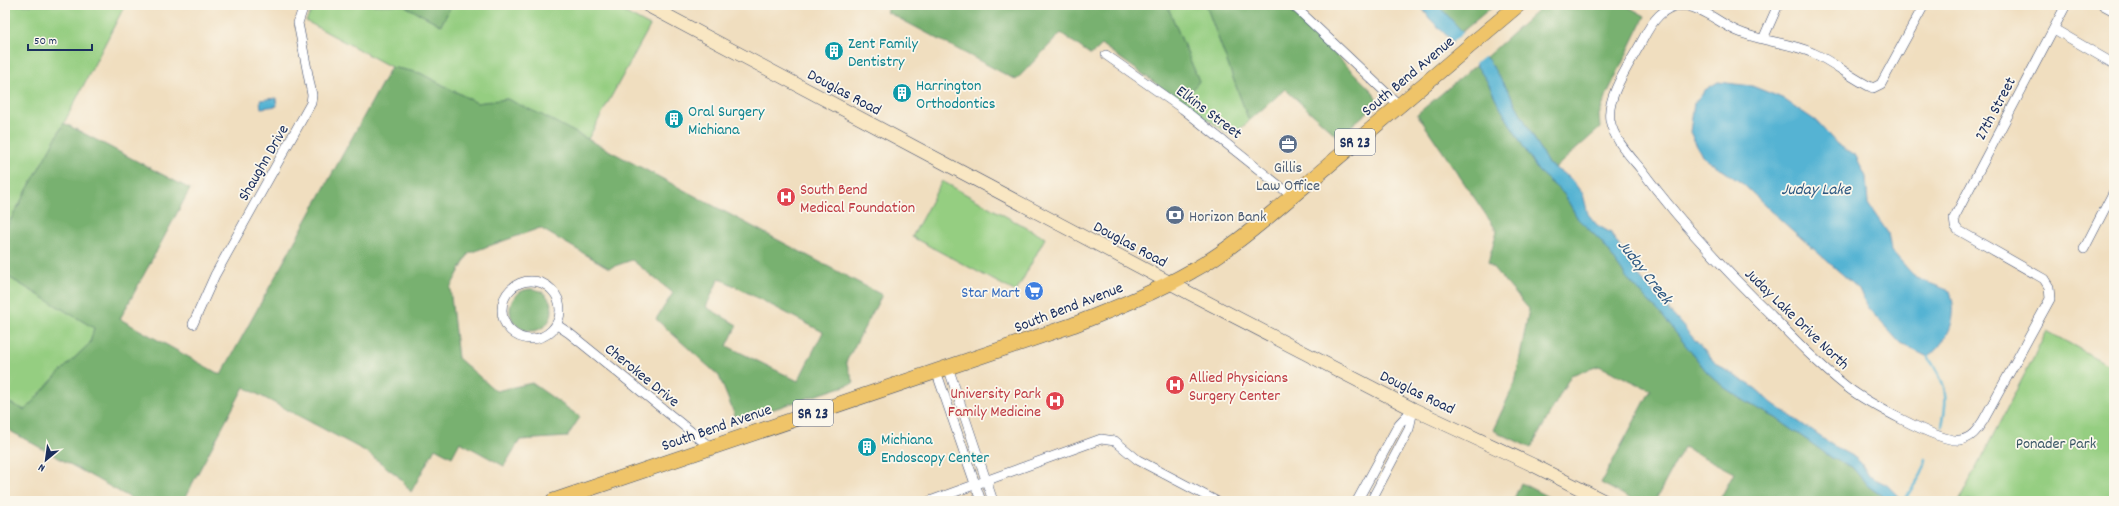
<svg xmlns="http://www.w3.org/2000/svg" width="2119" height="506" viewBox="0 0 2119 506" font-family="Dekko,sans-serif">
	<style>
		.green { fill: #95ce81; stroke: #587e70 }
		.forest { fill: #78b16f; stroke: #4a7066; fill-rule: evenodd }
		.water { fill: #54b3d3; stroke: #387198 }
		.pier { fill: #f0debf }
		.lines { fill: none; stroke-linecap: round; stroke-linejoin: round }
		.stream { stroke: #54b3d3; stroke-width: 2.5 }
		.street-casing { stroke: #3b496d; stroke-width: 10 }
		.secondary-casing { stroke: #3b496d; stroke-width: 14 }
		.primary-casing { stroke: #3b496d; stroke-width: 16 }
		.street { stroke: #fff; stroke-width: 9 }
		.secondary { stroke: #f9e7c3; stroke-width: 13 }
		.primary { stroke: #efc469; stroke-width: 15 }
		.labels { text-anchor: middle; stroke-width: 3.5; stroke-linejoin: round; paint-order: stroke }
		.shield { fill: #fbf7ec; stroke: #5e6b89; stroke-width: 1 }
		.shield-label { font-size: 15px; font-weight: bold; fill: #1b2f5e }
		.culture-label { font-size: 16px; fill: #0d838f; stroke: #fbf7ec; text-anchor: start }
		.street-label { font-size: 16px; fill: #1b2f5e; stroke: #fbf7ec }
		.service-label { font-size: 16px; fill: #4e5e75; stroke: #fbf7ec }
		.health-label { font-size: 16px; fill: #be3a42; stroke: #fbf7ec; text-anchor: start }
		.shop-label { font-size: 16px; fill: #366cbe; stroke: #fbf7ec; text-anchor: end }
		.park-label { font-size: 16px; fill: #3a5767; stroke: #fbf7ec }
		.water-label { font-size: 17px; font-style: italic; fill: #2c5781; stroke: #fbf7ec }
	</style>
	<rect width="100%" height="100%" fill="#fbf7ec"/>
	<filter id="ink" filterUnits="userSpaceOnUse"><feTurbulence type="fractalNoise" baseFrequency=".025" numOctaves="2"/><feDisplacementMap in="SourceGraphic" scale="8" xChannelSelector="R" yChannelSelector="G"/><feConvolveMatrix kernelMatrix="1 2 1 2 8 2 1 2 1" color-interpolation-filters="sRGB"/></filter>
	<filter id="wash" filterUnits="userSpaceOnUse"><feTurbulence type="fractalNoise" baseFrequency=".012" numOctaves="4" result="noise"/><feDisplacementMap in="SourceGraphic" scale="16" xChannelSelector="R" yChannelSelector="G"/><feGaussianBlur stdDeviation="0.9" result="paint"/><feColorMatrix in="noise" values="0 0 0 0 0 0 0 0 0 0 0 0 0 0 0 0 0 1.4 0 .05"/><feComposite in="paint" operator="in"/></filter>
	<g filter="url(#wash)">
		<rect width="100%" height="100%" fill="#f0debf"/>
		<!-- green -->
		<path class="green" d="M5 5H125L64 123 5 230Z
			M315 5H403L441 25 452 5H611L650 26 588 139 507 99 477 103 420 73 391 67 306 21Z
			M1167 5H1206L1249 121 1232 136 1183 103 1199 81Z
			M942 181 1045 238 1016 292 912 237Z
			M5 275 94 328 90 343 56 376 25 410 5 401Z
			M2047 331 2114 368V501H1959Z"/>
		<!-- forest -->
		<path class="forest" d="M403 5H444L450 8 441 25Z
			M890 5H1167L1199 81 1183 103 1102 45 1091 55 1061 33 1016 80 887 12Z
			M1206 5H1286L1373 92 1377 100 1376 105 1338 137 1285 89 1249 121Z
			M1438 5H1494L1462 32Z
			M1544 5H1625L1645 16 1607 94 1599 115 1600 128 1555 168 1548 164 1510 94 1485 58Z
			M1476 65 1487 81 1501 109 1538 171 1564 194 1578 219 1602 242 1626 277 1661 314 1707 372 1725 388 1747 403 1776 418 1832 458 1852 467 1868 486 1889 501H1719L1734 473 1684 447 1655 501H1635L1601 483 1651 390 1599 366 1571 375 1531 448 1493 430 1515 383 1529 309 1488 262 1497 231 1417 114Z
			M391 67 420 73 477 103 507 99 542 115 882 295 846 362 854 383 737 421 719 376 656 319 673 293 632 260 609 268 540 228 469 253 450 288 458 358 496 391 532 383 580 417 567 437 520 440 504 466 460 442 452 457 435 448 411 492 398 476 365 451 244 387 183 501H136L5 428V401L25 410 56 376 90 343 94 328 5 275V230L64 123 190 189 120 319 221 375ZM719 278 823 332 798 381 727 346 737 325 706 307Z
			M510 310a21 21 0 1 1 42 0a21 21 0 1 1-42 0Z
			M1521 483 1556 501H1513Z"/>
		<!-- water -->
		<path class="water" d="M1420 5H1438L1489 61 1510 94 1548 164 1569 177 1583 194 1588 214 1597 225 1611 233 1635 272 1717 365 1755 388 1772 403 1835 447 1854 457 1861 463 1869 476 1887 485 1903 501H1889L1868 486 1852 467 1832 458 1776 418 1748 403 1725 388 1707 372 1661 314 1626 277 1602 242 1578 219 1564 194 1538 171 1501 109 1487 81 1476 65 1430 19Z
			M1718 82 1752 86 1782 98 1816 121 1837 144 1856 156 1866 177 1868 204 1888 233 1891 250 1916 278 1950 291C1959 317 1949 340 1928 357L1901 344 1867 307 1859 289 1783 222 1743 184 1702 156 1690 132 1694 103 1705 90Z
			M276 98 277 106 261 108 260 100Z"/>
		<!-- pier -->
		<path class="pier" d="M1464 32 1486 55 1473 65 1451 43Z"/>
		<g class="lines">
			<!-- stream -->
			<path class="stream" d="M1928 357C1946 383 1949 394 1942 426
				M1905 501C1912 483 1923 480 1926 459"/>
		</g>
	</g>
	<g filter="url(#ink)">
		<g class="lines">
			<!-- street casing -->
			<g class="street-casing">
				<path id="street" d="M1293 5 1399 105
					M1924 5 1881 84 1873 88C1852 79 1834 62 1813 53 1789 42 1761 42 1737 31 1721 24 1705 9 1687 6 1664 2 1651 23 1642 41 1631 62 1606 96 1610 120 1613 138 1629 155 1640 168 1679 221 1724 269 1771 315 1795 340 1819 365 1847 387 1865 401 1940 443 1960 440 1972 438 1977 430 1983 421L2050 299 2049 287 2044 279 1958 230 1955 226 1954 218 2066 5
					M2103 5 2114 11
					M2054 29 2114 64
					M1763 39 1778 5
					M1106 55 1183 109 1292 196
					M2084 249 2114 191
					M502 310a29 29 0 1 1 58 0a29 29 0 1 1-58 0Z
					M193 324 215 275 311 103 312 95 298 23 304 5
					M557 325 569 333 710 447
					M948 367 993 501
					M936 371 981 501
					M930 501 1101 439 1115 441 1138 460 1216 501
					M1357 501 1399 424 1413 409
					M1371 501 1409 429 1413 410"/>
			</g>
			<!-- secondary casing -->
			<g class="secondary-casing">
				<path id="secondary" d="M647 5 1191 294 1413 409 1533 465 1604 501"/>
			</g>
			<!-- primary casing -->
			<g class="primary-casing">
				<path id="primary" d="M553 501 1073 325C1113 309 1154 293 1192 271 1218 257 1241 239 1264 220L1518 5"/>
			</g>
			<!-- street -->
			<use href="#street" class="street"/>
			<!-- secondary -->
			<use href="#secondary" class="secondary"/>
			<!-- primary -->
			<use href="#primary" class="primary"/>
		</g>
	</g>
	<!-- icons -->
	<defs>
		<g id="building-disc" transform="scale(1)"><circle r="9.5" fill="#0f9aa8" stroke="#fbf7ec"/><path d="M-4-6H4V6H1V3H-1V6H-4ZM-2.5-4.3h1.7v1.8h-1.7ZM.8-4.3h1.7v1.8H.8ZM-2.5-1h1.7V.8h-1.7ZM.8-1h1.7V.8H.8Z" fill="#fff"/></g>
		<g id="office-disc" transform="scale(1)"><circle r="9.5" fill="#5c6f8a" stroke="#fbf7ec"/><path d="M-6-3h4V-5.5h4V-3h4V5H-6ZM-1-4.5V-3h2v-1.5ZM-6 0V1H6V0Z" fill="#fff"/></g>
		<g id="hospital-disc" transform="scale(1)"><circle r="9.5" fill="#e0444e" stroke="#fbf7ec"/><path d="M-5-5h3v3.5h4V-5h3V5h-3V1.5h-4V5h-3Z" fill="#fff"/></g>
		<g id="bank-disc" transform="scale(1)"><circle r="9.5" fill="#5c6f8a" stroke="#fbf7ec"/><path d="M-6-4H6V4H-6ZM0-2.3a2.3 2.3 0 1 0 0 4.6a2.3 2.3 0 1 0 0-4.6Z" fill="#fff"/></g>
		<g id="supermarket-disc" transform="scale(1)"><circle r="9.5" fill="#3f7fe0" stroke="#fbf7ec"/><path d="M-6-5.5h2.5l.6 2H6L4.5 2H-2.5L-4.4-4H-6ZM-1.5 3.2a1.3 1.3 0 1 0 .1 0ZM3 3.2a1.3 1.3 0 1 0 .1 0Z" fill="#fff"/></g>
	</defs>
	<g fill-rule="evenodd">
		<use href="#building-disc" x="834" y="51"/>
		<use href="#building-disc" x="902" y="93"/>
		<use href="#building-disc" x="674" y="119"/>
		<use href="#office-disc" x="1288" y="144"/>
		<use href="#hospital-disc" x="786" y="197"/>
		<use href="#bank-disc" x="1175" y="215"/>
		<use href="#supermarket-disc" x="1034" y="291"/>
		<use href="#hospital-disc" x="1175" y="385"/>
		<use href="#hospital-disc" x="1055" y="401"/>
		<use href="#building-disc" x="867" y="447"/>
	</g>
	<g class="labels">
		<!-- shield labels -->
		<g class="shield">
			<rect x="1335" y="129" width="40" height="26" rx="3"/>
			<rect x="793" y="400" width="40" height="26" rx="3"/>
		</g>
		<g class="shield-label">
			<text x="1355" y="147">SR 23</text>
			<text x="813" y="418">SR 23</text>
		</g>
		<!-- culture labels -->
		<g class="culture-label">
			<text x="848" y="48">Zent Family<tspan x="848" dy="18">Dentistry</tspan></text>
			<text x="916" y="90">Harrington<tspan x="916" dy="18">Orthodontics</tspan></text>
			<text x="688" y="116">Oral Surgery<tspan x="688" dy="18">Michiana</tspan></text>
			<text x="881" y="444">Michiana<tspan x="881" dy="18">Endoscopy Center</tspan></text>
		</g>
		<!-- street labels -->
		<g class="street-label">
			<text transform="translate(1407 75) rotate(-40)" y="6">South Bend Avenue</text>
			<text transform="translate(845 91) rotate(28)" y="6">Douglas Road</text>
			<text transform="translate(1994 108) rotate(-62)" y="6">27th Street</text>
			<text transform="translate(1210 111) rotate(37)" y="6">Elkins Street</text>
			<text transform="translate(262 162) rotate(-60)" y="6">Shaughn Drive</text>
			<text transform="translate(1131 243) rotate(28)" y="6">Douglas Road</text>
			<text transform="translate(1068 306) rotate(-21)" y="6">South Bend Avenue</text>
			<text transform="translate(1798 318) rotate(44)" y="6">Juday Lake Drive North</text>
			<text transform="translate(643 374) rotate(39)" y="6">Cherokee Drive</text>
			<text transform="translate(1418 391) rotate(26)" y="6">Douglas Road</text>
			<text transform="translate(716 426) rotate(-19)" y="6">South Bend Avenue</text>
		</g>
		<!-- service labels -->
		<g class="service-label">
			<text x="1288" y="172">Gillis<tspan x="1288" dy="18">Law Office</tspan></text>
			<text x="1189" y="221" text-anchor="start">Horizon Bank</text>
		</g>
		<!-- health labels -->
		<g class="health-label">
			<text x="800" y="194">South Bend<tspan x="800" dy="18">Medical Foundation</tspan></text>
			<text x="1189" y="382">Allied Physicians<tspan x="1189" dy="18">Surgery Center</tspan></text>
			<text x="1041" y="398" text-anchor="end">University Park<tspan x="1041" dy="18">Family Medicine</tspan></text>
		</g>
		<!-- shop labels -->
		<g class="shop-label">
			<text x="1020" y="297">Star Mart</text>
		</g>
		<!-- park labels -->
		<g class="park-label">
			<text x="2056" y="448">Ponader Park</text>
		</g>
		<!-- water labels -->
		<g class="water-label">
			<text x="1816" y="194">Juday Lake</text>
			<text transform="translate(1646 271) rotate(52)" y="6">Juday Creek</text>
		</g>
	</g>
	<!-- margin -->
	<rect width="2119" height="506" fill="none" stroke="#fbf7ec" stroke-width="20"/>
	<!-- north arrow -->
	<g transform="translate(46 460) rotate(209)" stroke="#fbf7ec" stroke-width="3" paint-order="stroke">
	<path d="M0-3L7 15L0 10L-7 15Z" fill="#1b2f5e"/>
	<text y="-6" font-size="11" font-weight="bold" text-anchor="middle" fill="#1b2f5e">N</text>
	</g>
	<!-- scale -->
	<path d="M28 44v6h64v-6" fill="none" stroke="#1b2f5e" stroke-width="2"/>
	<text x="34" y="44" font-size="12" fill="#1b2f5e" stroke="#fbf7ec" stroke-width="3" paint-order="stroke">50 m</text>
</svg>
